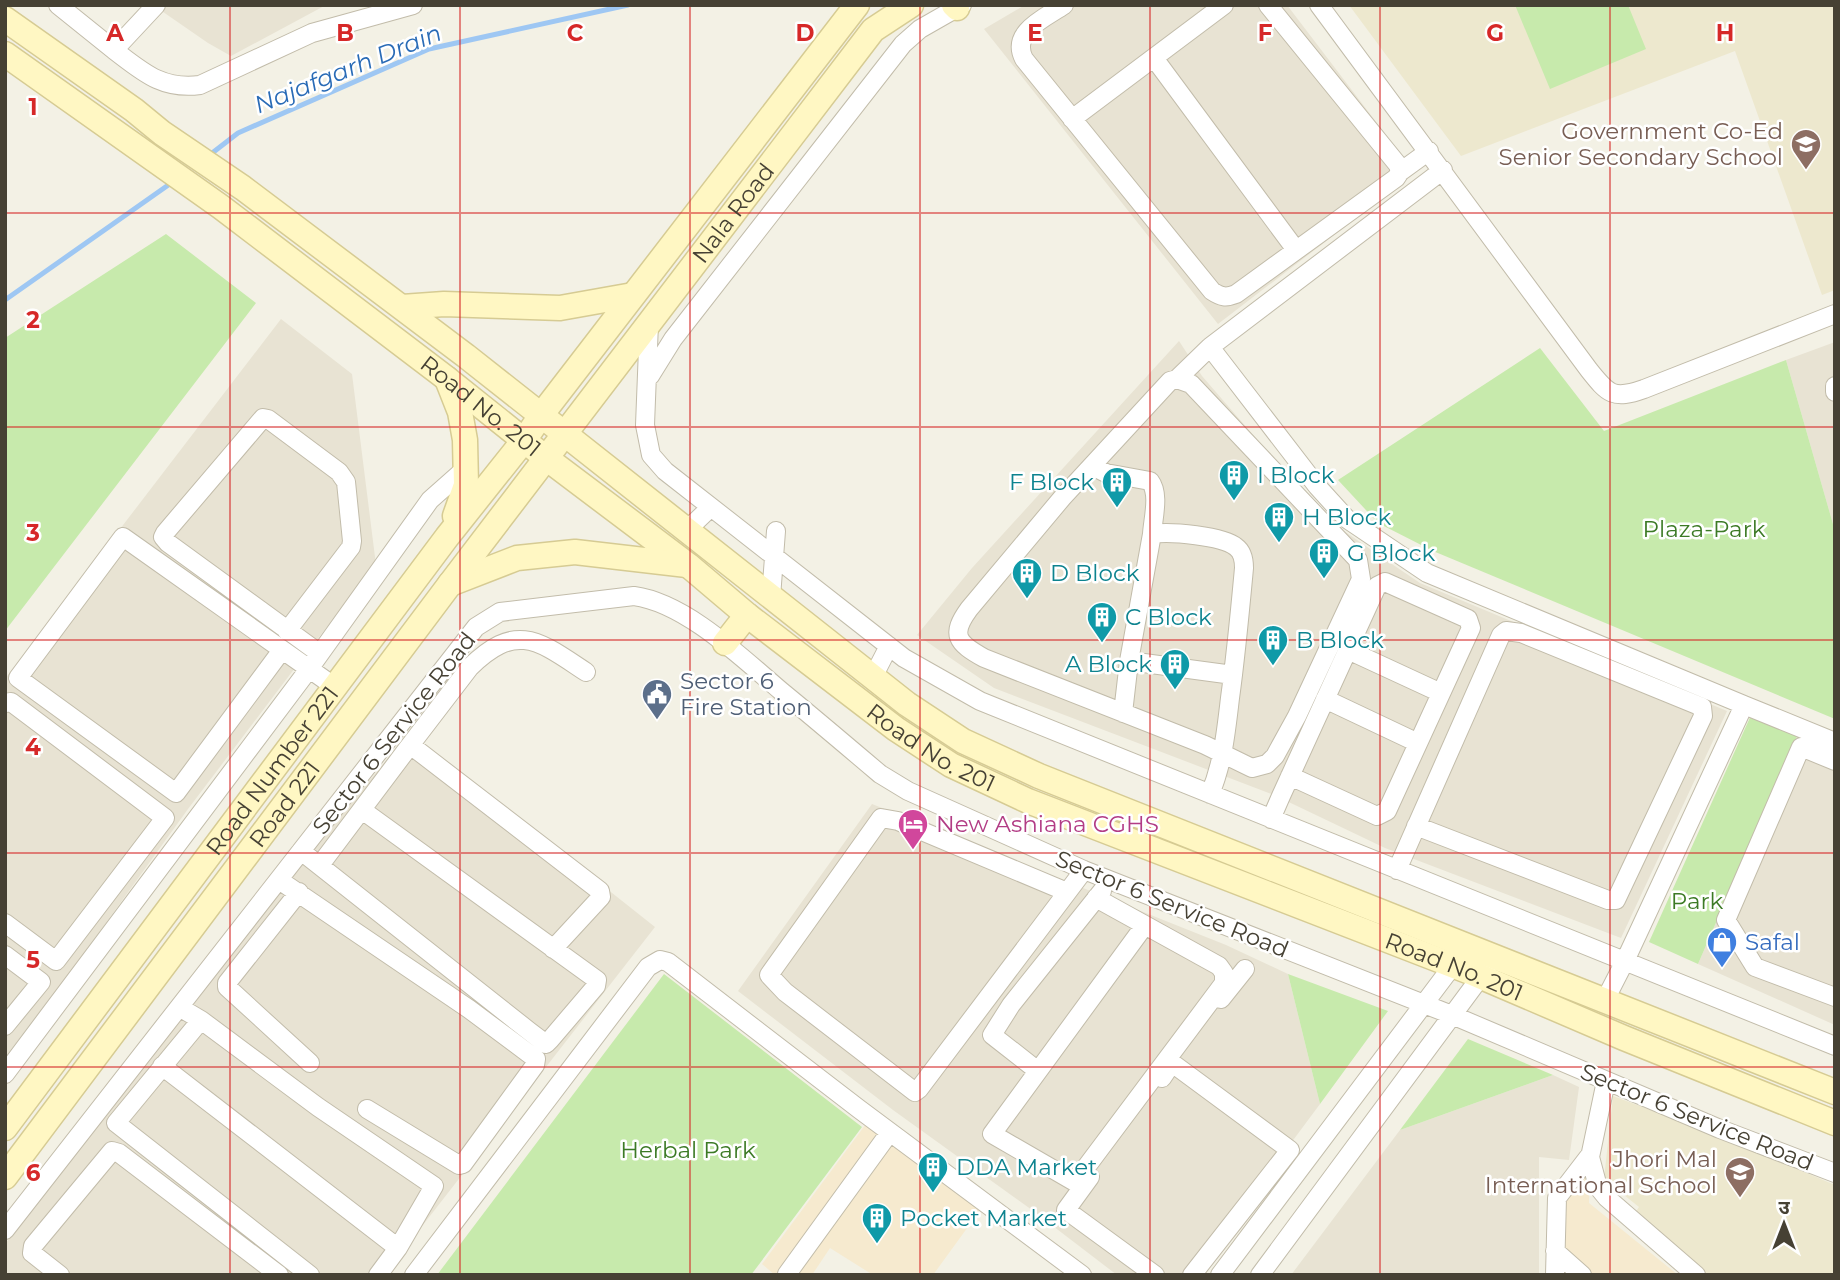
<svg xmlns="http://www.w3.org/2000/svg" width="1840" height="1280" viewBox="0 0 1840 1280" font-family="Montserrat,'Noto Sans Devanagari',sans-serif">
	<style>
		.residential { fill: #e8e3d3; fill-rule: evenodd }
		.commercial { fill: #f6eacf }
		.education { fill: #ede8ce }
		.green { fill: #c7eaac }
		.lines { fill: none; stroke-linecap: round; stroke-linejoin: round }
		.stream { stroke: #9ec7f3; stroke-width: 5 }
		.street-casing { stroke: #c2bcaa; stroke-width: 20 }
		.secondary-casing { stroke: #d6cb93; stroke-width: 27 }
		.street { stroke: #fff; stroke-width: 18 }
		.secondary { stroke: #fff7c3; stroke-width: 24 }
		.grid { fill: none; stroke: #d62828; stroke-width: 2; stroke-opacity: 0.55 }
		.labels { text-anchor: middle; stroke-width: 5; stroke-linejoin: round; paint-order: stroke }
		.education-label { font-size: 23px; fill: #785e54; stroke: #fff; text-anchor: end }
		.street-label { font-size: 23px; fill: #464134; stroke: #fff }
		.culture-label { font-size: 23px; fill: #0d838f; stroke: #fff; text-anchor: start }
		.park-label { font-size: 23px; fill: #3c7a25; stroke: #fff }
		.service-label { font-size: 23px; fill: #4e5e75; stroke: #fff; text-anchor: start }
		.hotel-label { font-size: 23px; fill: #b23c85; stroke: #fff; text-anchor: start }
		.shop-label { font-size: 23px; fill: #366cbe; stroke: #fff; text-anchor: start }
		.water-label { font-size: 24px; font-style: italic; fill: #296bb6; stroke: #fff }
		.grid-label { font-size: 23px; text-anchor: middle; font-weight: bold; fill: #d62828; stroke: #fff; stroke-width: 5; stroke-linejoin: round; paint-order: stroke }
	</style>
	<rect width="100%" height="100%" fill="#f3f1e5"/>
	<!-- residential -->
	<path class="residential" d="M153 5H326L231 56 208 43Z
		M1025 5H1287L1415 173 1218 324 984 29Z
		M281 319 352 374 376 565 304 656 188 809 67 977 5 1057V679Z
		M1179 341 1202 376 1307 497 1337 526 1383 558 1420 583 1727 711 1621 938 1385 848 1274 795 994 688 917 635 972 568Z
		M1835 342V531L1786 360Z
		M409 732 655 927 384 1275H5V1244L304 861ZM350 899 530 1037 547 1055 528 1042Z
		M1798 734 1835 749V1025L1698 964Z
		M872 804 1226 945 1288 974 1320 1104 1193 1275H1117L1032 1210 893 1110 738 991Z
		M1553 1075 1579 1087 1569 1160 1539 1157V1275H1291L1400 1130Z"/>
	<!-- commercial -->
	<path class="commercial" d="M866 1124 981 1209 933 1275H873L830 1248 812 1275H775L762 1264Z
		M1590 1157 1589 1203 1678 1275H1555L1559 1201Z"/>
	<!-- education -->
	<path class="education" d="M1349 5H1835V290L1822 295 1735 51 1461 156Z
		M1613 1096 1699 1128 1835 1185V1275H1708L1635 1213 1639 1207 1604 1179Z"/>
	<!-- green -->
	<path class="green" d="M1515 5H1628L1646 49 1550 89Z
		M166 234 256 303 5 631V338Z
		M1540 348 1604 431 1786 360 1835 531V719L1433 551 1378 523 1338 480Z
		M1752 713 1798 734 1698 964 1649 942Z
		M664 974 862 1127 751 1275H437Z
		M1288 974 1388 1011 1320 1104Z
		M1468 1039 1553 1075 1400 1130Z"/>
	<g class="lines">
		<!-- stream -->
		<path class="stream" d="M207 157 238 133 429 49 628 5
			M5 300 174 181"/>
		<!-- street casing -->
		<g class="street-casing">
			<path id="street" d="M58 5 114 50 156 5
				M1064 5C1045 18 1010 32 1024 59L1212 291C1221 297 1226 298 1236 294L1396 178 1400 172 1398 165 1268 5
				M1319 5 1589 370C1608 394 1613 400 1644 389L1835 314
				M114 50C143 72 162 90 200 85L312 33 413 5
				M1154 58 1296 250
				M1072 119 1224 5
				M1443 170 1210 347 1317 486 1347 519 1427 573 1744 705
				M1400 172 1429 151
				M649 323 645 425 651 455 665 471 904 658 980 701 1835 1046
				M650 376 673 339 903 44 920 29 962 5
				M1177 379 1191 384 1358 560 1361 579 1297 716 1275 756 1267 764 1252 768 1205 745 984 658C957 643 950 635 969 609L1062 498 1170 381Z
				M1177 379 1210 347
				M1835 386V392
				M1092 466 1106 473 1150 481C1160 494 1153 518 1152 534
				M687 530 711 507
				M771 597 776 531
				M287 631 351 547 352 541 346 482 339 472 268 419 263 418 165 533 163 537 168 543 319 653
				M282 650 176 793 18 678 123 537 335 687
				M1348 650 1441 693
				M1129 661 1233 675
				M873 677 889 646
				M1325 699 1418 743
				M5 703 11 702 165 818 56 961 5 923
				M1123 713 1129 661 1152 534C1170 531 1223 536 1236 547 1243 552 1244 560 1244 568 1240 611 1236 655 1230 698 1226 732 1223 763 1210 794
				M408 748 470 667C517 621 539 641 586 672
				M1835 761 1801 747 1726 920 1755 967 1835 997
				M1271 819 1281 796 1377 586 1385 582 1468 619 1471 628 1387 811 1377 816 1290 776
				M301 851 529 1031 546 1044 550 1040 596 986 597 980 362 810
				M320 865 408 748 413 747 600 891 601 897 553 949
				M1397 870 1501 635 1506 631 1521 633 1702 707 1703 716 1616 900H1608L1416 826
				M279 880 469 1009 536 1059 535 1065 463 1164 459 1165 367 1109
				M299 892 227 983V987L310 1063
				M1067 892 898 821 881 818 769 975 785 992 915 1092 919 1089 1084 870
				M1096 898 1219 966 1224 973V983L1075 1182 992 1134 1145 925
				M5 955 41 982 5 1026
				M1221 999 1245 969
				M1605 1000 1625 961 1744 705 1835 742
				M179 1007 201 1020 318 1107 434 1186 398 1248 378 1275
				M201 1020 116 1123 310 1275
				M162 1066 398 1248
				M1038 1071 992 1035 1011 1005 1102 891
				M5 1074 309 669 430 500 465 469
				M1162 1078 1172 1063 1290 1150 1192 1275
				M1606 1081 1590 1157 1598 1187 1607 1198 1696 1275
				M1090 1177 1066 1210 1155 1275
				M5 1230 476 627 500 612 634 596C686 603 742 658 781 691 814 718 847 746 880 774L908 791 1084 870 1452 1015 1720 1129 1835 1173
				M1555 1251 1582 1275
				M787 1274 890 1132
				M60 1275 32 1253 33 1246 112 1151 119 1153 279 1275
				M414 1275 648 967 660 960 668 962 859 1109 1082 1275
				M1220 1275 1460 956
				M1260 1275 1488 967
				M1555 1275 1557 1198 1590 1155"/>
		</g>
		<!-- secondary casing -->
		<g class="secondary-casing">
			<g id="secondary">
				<path d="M954 5 957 8"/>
				<path d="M5 19 134 110 162 133 243 188 466 356 907 704 963 741 1039 776 1835 1092"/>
				<path id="s1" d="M5 54 221 207 446 378 546 458 688 565 747 615 896 729 951 765 1028 801 1470 972 1624 1038 1835 1123"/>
				<path d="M402 307 444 304 560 308 633 295"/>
				<path d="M447 379 460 412 465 440 466 485 455 516"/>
				<path d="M450 584 517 558 575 552 687 565"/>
				<path d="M725 643 747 615"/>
				<path id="s2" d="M5 1128 447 537 525 439 542 414 857 5"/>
				<path id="s3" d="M5 1177 450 584 873 30 911 5"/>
			</g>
		</g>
		<!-- street -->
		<use href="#street" class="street"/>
		<!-- secondary -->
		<use href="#secondary" class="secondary"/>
	</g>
	<!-- grid -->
	<path class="grid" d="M230 5V1275M460 5V1275M690 5V1275M920 5V1275M1150 5V1275M1380 5V1275M1610 5V1275M5 213H1835M5 427H1835M5 640H1835M5 853H1835M5 1067H1835"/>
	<!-- icons -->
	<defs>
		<g id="school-pin" transform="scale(1.575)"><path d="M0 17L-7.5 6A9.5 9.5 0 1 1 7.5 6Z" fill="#8d6e63" stroke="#fff"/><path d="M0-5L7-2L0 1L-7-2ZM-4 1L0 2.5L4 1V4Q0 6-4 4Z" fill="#fff"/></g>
		<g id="building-pin" transform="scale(1.575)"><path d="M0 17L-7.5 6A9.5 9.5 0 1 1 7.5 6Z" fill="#0f9aa8" stroke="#fff"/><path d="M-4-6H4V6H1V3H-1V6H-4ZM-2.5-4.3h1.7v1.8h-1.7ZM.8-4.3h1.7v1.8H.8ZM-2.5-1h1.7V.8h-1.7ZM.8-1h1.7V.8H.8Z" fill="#fff"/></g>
		<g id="civic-pin" transform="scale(1.575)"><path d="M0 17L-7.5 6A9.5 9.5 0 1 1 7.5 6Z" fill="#5c6f8a" stroke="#fff"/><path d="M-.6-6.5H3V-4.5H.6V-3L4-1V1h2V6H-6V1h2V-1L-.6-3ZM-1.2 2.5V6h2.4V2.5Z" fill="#fff"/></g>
		<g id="hotel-pin" transform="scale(1.575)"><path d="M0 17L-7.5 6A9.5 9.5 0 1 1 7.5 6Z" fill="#d1479c" stroke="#fff"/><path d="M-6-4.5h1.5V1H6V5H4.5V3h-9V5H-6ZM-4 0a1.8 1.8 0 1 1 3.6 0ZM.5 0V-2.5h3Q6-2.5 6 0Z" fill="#fff"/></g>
		<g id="shop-pin" transform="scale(1.575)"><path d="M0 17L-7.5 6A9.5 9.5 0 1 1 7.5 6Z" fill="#3f7fe0" stroke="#fff"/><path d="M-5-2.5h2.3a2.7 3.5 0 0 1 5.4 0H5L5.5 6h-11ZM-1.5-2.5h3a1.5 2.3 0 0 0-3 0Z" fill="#fff"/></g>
	</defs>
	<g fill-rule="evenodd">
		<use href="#school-pin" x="1806" y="144"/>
		<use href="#building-pin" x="1234" y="475"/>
		<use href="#building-pin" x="1117" y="482"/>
		<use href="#building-pin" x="1279" y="517"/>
		<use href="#building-pin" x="1324" y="553"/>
		<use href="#building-pin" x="1027" y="573"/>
		<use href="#building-pin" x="1102" y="617"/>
		<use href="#building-pin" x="1273" y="640"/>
		<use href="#building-pin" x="1175" y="664"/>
		<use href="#civic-pin" x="657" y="694"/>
		<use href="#hotel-pin" x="913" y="824"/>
		<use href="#shop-pin" x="1722" y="942"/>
		<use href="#building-pin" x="933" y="1167"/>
		<use href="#school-pin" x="1740" y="1172"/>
		<use href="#building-pin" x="877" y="1218"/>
	</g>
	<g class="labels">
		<!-- education labels -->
		<g class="education-label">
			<text x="1783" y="139">Government Co-Ed<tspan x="1783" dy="26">Senior Secondary School</tspan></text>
			<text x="1717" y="1167">Jhori Mal<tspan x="1717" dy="26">International School</tspan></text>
		</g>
		<!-- street labels -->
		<g class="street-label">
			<text dy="8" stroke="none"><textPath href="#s3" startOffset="1208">Nala Road</textPath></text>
			<text dy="8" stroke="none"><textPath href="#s1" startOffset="592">Road No. 201</textPath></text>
			<text transform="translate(394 733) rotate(-52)" y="8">Sector 6 Service Road</text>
			<text dy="8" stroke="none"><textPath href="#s1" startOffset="1158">Road No. 201</textPath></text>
			<text dy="8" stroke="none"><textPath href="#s2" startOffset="446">Road Number 221</textPath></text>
			<text dy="8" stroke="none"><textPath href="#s3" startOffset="466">Road 221</textPath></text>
			<text transform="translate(1172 904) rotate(22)" y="8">Sector 6 Service Road</text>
			<text dy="8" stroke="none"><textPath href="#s1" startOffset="1726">Road No. 201</textPath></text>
			<text transform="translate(1697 1117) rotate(22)" y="8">Sector 6 Service Road</text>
		</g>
		<!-- culture labels -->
		<g class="culture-label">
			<text x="1257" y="483">I Block</text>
			<text x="1094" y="490" text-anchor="end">F Block</text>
			<text x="1302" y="525">H Block</text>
			<text x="1347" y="561">G Block</text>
			<text x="1050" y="581">D Block</text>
			<text x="1125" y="625">C Block</text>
			<text x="1296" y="648">B Block</text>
			<text x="1152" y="672" text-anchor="end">A Block</text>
			<text x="956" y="1175">DDA Market</text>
			<text x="900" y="1226">Pocket Market</text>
		</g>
		<!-- park labels -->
		<g class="park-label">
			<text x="1704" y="537">Plaza-Park</text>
			<text x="1697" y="909">Park</text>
			<text x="688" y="1158">Herbal Park</text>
		</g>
		<!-- service labels -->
		<g class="service-label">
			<text x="680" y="689">Sector 6<tspan x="680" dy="26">Fire Station</tspan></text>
		</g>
		<!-- hotel labels -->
		<g class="hotel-label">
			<text x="936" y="832">New Ashiana CGHS</text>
		</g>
		<!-- shop labels -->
		<g class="shop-label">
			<text x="1745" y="950">Safal</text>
		</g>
		<!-- water labels -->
		<g class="water-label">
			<text transform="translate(348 69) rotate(-22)" y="8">Najafgarh Drain</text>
		</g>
	</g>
	<g class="grid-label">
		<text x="115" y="41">A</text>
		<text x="345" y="41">B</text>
		<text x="575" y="41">C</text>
		<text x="805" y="41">D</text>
		<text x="1035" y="41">E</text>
		<text x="1265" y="41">F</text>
		<text x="1495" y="41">G</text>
		<text x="1725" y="41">H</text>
		<text x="33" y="115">1</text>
		<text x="33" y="328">2</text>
		<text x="33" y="541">3</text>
		<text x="33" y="755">4</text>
		<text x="33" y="968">5</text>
		<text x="33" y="1181">6</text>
	</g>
	<!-- border -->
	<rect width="1840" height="1280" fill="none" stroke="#464134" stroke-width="14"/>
	<!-- north arrow -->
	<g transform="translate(1784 1224)" stroke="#ffffff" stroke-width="5" paint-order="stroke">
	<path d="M0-5L12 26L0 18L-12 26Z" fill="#464134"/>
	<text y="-10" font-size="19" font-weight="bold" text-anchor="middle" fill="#464134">उ</text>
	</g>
</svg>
